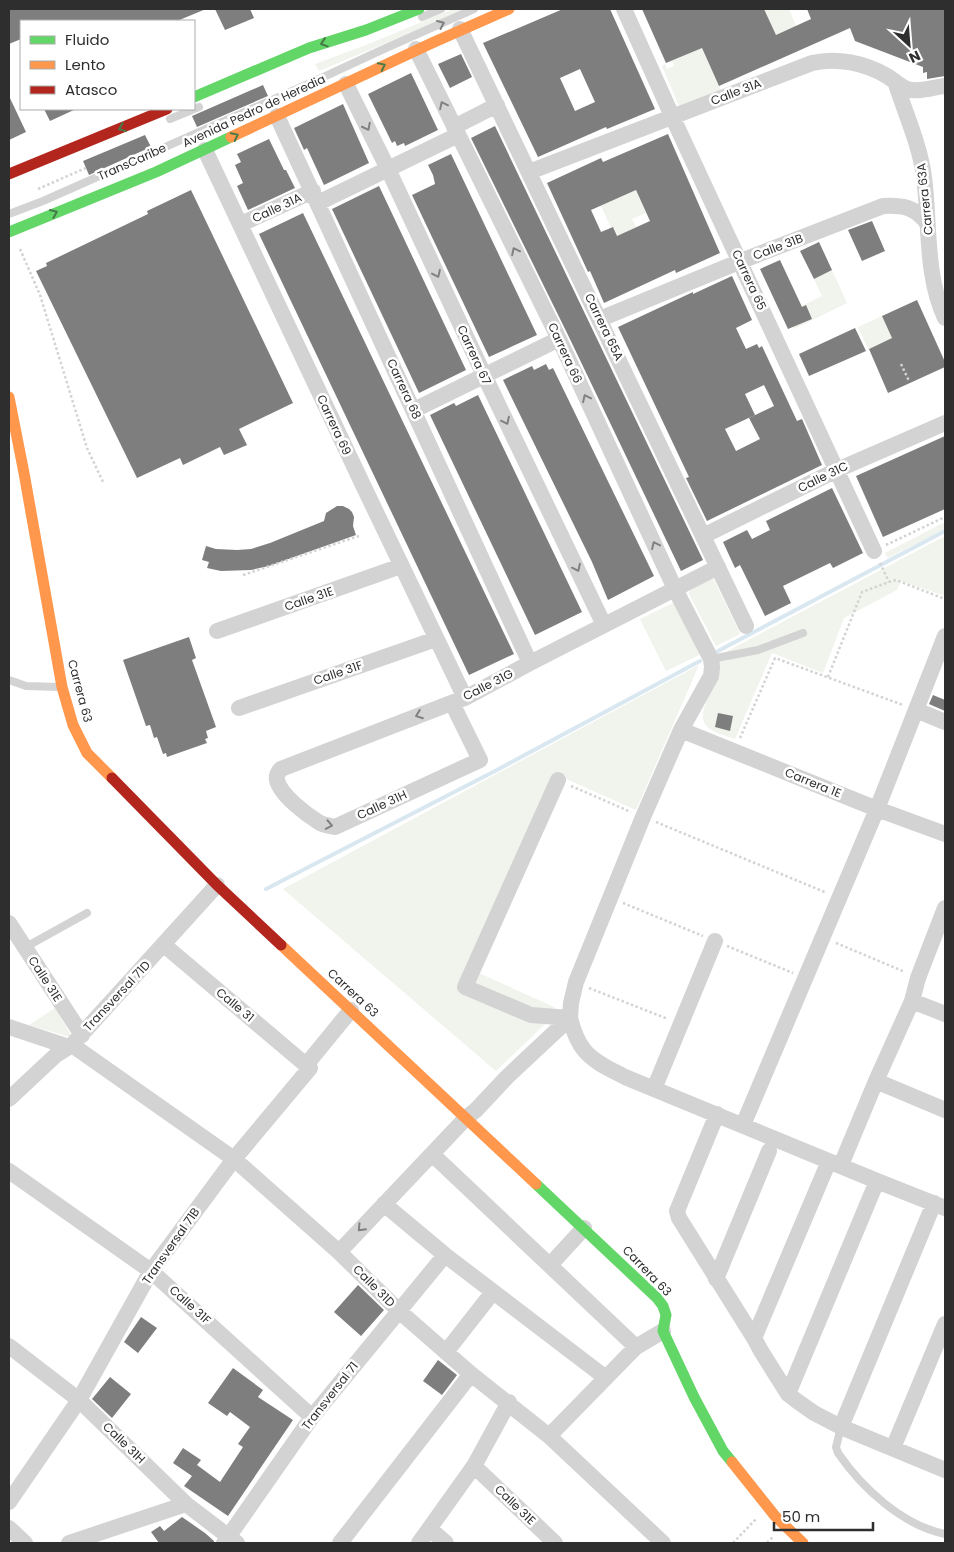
<svg xmlns="http://www.w3.org/2000/svg" width="954" height="1552" viewBox="0 0 954 1552" font-family="Poppins,sans-serif">
	<style>
		.green { fill: #f0f4ec }
		.lines { fill: none; stroke-linecap: round; stroke-linejoin: round }
		.stream { stroke: #d9e7f0; stroke-width: 4 }
		.building { fill: #7e7e7e; fill-rule: evenodd }
		.path { stroke: #d3d3d3; stroke-width: 2.5; stroke-dasharray: 2.5 2.5; stroke-linecap: butt }
		.lane { stroke: #d3d3d3; stroke-width: 8 }
		.street { stroke: #d3d3d3; stroke-width: 16 }
		.fast { stroke: #63d668; stroke-width: 11 }
		.slow { stroke: #ff974d; stroke-width: 11 }
		.jam { stroke: #b3261e; stroke-width: 11 }
		.oneway { stroke: #808080 }
		.oneway2 { stroke: #467a48 }
		.labels { text-anchor: middle; stroke-width: 5; stroke-linejoin: round; paint-order: stroke }
		.street-label { font-size: 12px; fill: #2e2e2e; stroke: #fff }
	</style>
	<rect width="100%" height="100%" fill="#fff"/>
	<!-- green -->
	<path class="green" d="M453 9H467L319 71 315 64 366 45Z
		M764 9H789L796 26 776 35Z
		M695 34 721 90 679 106 662 66 665 64 667 69 674 66 672 61 686 55 680 40Z
		M611 181 619 198 636 190 646 213 632 219 636 227 617 236 614 227 611 228 597 197Z
		M832 270 847 303 794 329 793 327 812 319 806 306 781 316 822 296 814 279Z
		M882 316 892 338 868 349 858 327Z
		M945 522V529L888 558 885 553Z
		M945 536V596L901 581 897 590 844 618 823 673 772 653 735 739C727 736 717 734 710 729 692 717 714 691 718 676 719 670 718 662 718 656Z
		M713 578 740 634 716 646 689 594 690 589Z
		M675 602 701 654 666 671 640 619Z
		M699 665 636 810 555 774 468 968 554 1007 548 1021 496 1071 283 889Z
		M55 1008 73 1038 29 1025Z"/>
	<g class="lines">
		<!-- stream -->
		<path class="stream" d="M718 651 945 531
			M266 889 495 771 700 661"/>
	</g>
	<!-- building -->
	<path class="building" d="M9 9H206L177 21H21V39L9 44Z
		M215 9H250L254 18 225 30Z
		M563 9H610L655 109 607 129 606 127 538 157 483 43ZM580 69 595 102 575 111 560 78Z
		M642 9H764L776 35 811 19 807 9H945V76L927 79V72L923 73V67L855 41 850 28 719 86 702 48 666 63Z
		M461 54 472 77 450 88 438 64Z
		M411 73 438 130 405 146 404 143 397 146 395 141 392 143 368 94Z
		M263 85 268 96 197 127 192 116Z
		M9 96 26 132 9 140Z
		M343 104 369 163 324 185 307 148 304 150 294 128Z
		M44 109H76L50 121Z
		M495 126 703 560 681 571 568 335 471 138Z
		M668 134 720 253 676 273 675 270 604 303 590 271 588 272 547 183 601 158 603 162ZM636 190 650 221 617 236 613 227 601 232 591 210Z
		M145 135 151 147 89 175 83 161Z
		M269 139 284 170H286L295 188 248 210 237 186 243 183 235 165 241 162 237 154Z
		M451 154 537 335 489 357 412 195 435 184 433 175 428 165Z
		M379 186 466 370 419 393 332 209Z
		M191 190 293 403 239 429 247 445 224 455 220 447 183 465 180 458 137 478 36 271 47 266 46 263 148 214 147 211Z
		M303 213 514 654 469 675 259 234Z
		M872 221 885 251 862 261 848 230Z
		M819 242 832 270 814 279 800 251Z
		M780 260 802 307 806 305 812 319 788 329 760 269Z
		M732 276 752 320 736 328 746 349 757 344 759 348 762 346 797 421 802 419 822 465 707 521 686 478 689 477 618 327 693 292V294ZM764 385 774 406 749 418 760 439 736 451 725 429 755 415 745 394Z
		M917 300 945 362V367L888 393 869 349 892 338 882 316Z
		M855 328 866 351 809 376 799 354Z
		M546 364 549 370 553 368 654 576 608 600 592 562 503 380 532 366 534 370Z
		M478 395 582 612 535 635 430 415 454 403 456 406Z
		M945 436V509L883 537 856 476Z
		M832 488 863 553 833 568 830 563 783 586 791 603 765 616 740 565 735 568 723 542 747 530 752 539 770 530 766 521Z
		M337 506H343L349 509 352 512 354 517 353 526 356 535 269 566 251 570 221 571 207 568 209 562 202 560 206 546 216 549 237 550 251 549 270 543 324 521 326 513Z
		M189 637 196 658 192 660 216 727 206 731 208 738 205 739 207 743 167 757 166 753 163 754 157 737 154 738 150 725 146 726 123 660Z
		M933 695 945 700V711L929 704Z
		M718 713 733 716 730 731 715 727Z
		M358 1285 384 1310 361 1336 334 1312Z
		M141 1317 157 1328 138 1353 124 1342Z
		M438 1360 457 1375 442 1395 423 1381Z
		M233 1368 263 1390 258 1397 293 1420 228 1516 184 1486 192 1476 173 1463 183 1448 201 1460 197 1465 220 1482 243 1447 238 1444 250 1427 230 1412 227 1416 208 1403Z
		M110 1377 131 1394 112 1418 92 1399Z
		M182 1517 205 1533 214 1541V1543H159L151 1532 160 1526 164 1531Z"/>
	<g class="lines">
		<!-- path -->
		<path class="path" d="M38 189 86 168
			M20 249 40 295 87 448 104 484
			M901 364 909 381
			M886 545 945 517
			M880 563 889 582
			M243 575 359 536
			M828 677 862 592 889 582 896 580 945 599
			M740 738 775 658 903 705
			M571 786 631 812
			M656 822 827 893
			M623 903 703 936
			M836 943 905 972
			M727 946 793 973
			M589 988 668 1019
			M733 1543 756 1519
			M767 1543 773 1537"/>
		<!-- lane -->
		<path class="lane" d="M422 17 441 9
			M170 119 199 107
			M9 214 43 201 317 80 386 48 474 9
			M711 659 758 650 803 633
			M9 680 26 686 60 687
			M24 948 87 913
			M841 1427 836 1447 838 1453C862 1488 902 1525 945 1534"/>
		<!-- street -->
		<path class="street" d="M624 9 672 116 874 551
			M460 29 746 626
			M895 81C905 113 920 145 924 177 930 223 925 276 945 318
			M346 84 388 169 484 375 604 625
			M277 116 530 663
			M205 150 362 483 465 698
			M529 172 812 63C837 57 865 63 887 76 894 80 899 86 907 89 917 93 934 87 945 86
			M318 203 458 135 454 127 497 105
			M241 224 313 191
			M600 319 741 261 883 206C903 205 915 207 927 223
			M414 410 559 339
			M703 536 837 470 945 423
			M217 631 401 566
			M452 703 480 760 335 827C330 826 324 825 320 823 307 815 280 795 277 780 276 775 278 772 281 769L459 700 465 698 530 663 718 567
			M239 708 436 639
			M916 710 945 722
			M681 730 877 809 945 834
			M558 780 465 987 531 1015 570 1018C573 1030 577 1042 585 1051 595 1063 612 1070 625 1077L877 1181 945 1208
			M9 923 82 1035
			M164 945 306 1065
			M912 1001 945 1014
			M9 1027 69 1047
			M72 1045 234 1159 339 1252 399 1311 471 1374 549 1436 663 1543
			M876 1081 945 1110
			M654 1089 715 941
			M9 1099 56 1055 72 1045 217 885
			M717 1114 677 1211 679 1218 754 1338 761 1351 788 1394 797 1401 814 1413 841 1427 945 1470
			M743 1125 877 809 945 636
			M432 1154 636 1347
			M841 1165 876 1081 912 1001 918 978 945 908
			M9 1171 151 1271 312 1417
			M384 1204 445 1255 606 1378
			M339 1252 466 1118 476 1110 507 1077 570 1018 571 1003 576 982 643 817 681 730 711 676 712 667 711 659 675 589 559 339 416 49
			M550 1265 584 1228
			M716 1279 769 1151
			M754 1338 829 1161
			M9 1346 79 1400 186 1504 237 1543
			M446 1352 493 1292
			M788 1394 877 1181
			M841 1427 934 1203
			M549 1436 636 1347 663 1331
			M893 1448 945 1324
			M474 1466 555 1543
			M9 1502 79 1400 151 1271 234 1159 310 1068 306 1065 351 1010
			M9 1528 25 1543
			M430 1529 446 1543
			M69 1543 186 1504
			M224 1543 312 1417 445 1255
			M340 1543 471 1374
			M419 1543 474 1466 509 1402"/>
		<!-- fast -->
		<path class="fast" d="M194 97 309 48 366 30 419 9
			M9 232 156 172 231 137
			M536 1184 657 1298 663 1306 666 1315 663 1331 694 1397 723 1451 732 1462"/>
		<!-- slow -->
		<path class="slow" d="M231 137 432 43 509 9
			M9 397 24 473 62 687 73 725 87 753 112 778
			M281 945 536 1184
			M732 1462 775 1516 803 1543"/>
		<!-- jam -->
		<path class="jam" d="M9 174 167 109
			M112 778 217 885 281 945"/>
	</g>
	<!-- one-way arrows -->
	<defs><path id="oneway-chevron" d="M-2-3.5L2.5 0L-2 3.5" fill="none" stroke-width="1.6" stroke-linecap="round" stroke-linejoin="round" transform="scale(1.25)"/></defs>
	<g class="oneway">
		<use href="#oneway-chevron" transform="translate(441 24) rotate(-24)"/>
		<use href="#oneway-chevron" transform="translate(443 105) rotate(-116)"/>
		<use href="#oneway-chevron" transform="translate(367 127) rotate(63)"/>
		<use href="#oneway-chevron" transform="translate(515 251) rotate(-116)"/>
		<use href="#oneway-chevron" transform="translate(437 274) rotate(65)"/>
		<use href="#oneway-chevron" transform="translate(586 398) rotate(-115)"/>
		<use href="#oneway-chevron" transform="translate(506 421) rotate(64)"/>
		<use href="#oneway-chevron" transform="translate(655 545) rotate(-115)"/>
		<use href="#oneway-chevron" transform="translate(577 568) rotate(64)"/>
		<use href="#oneway-chevron" transform="translate(419 715) rotate(159)"/>
		<use href="#oneway-chevron" transform="translate(329 825) rotate(11)"/>
		<use href="#oneway-chevron" transform="translate(361 1228) rotate(133)"/>
	</g>
	<g class="oneway2">
		<use href="#oneway-chevron" transform="translate(324 43) rotate(162)"/>
		<use href="#oneway-chevron" transform="translate(382 66) rotate(-26)"/>
		<use href="#oneway-chevron" transform="translate(122 128) rotate(158)"/>
		<use href="#oneway-chevron" transform="translate(235 136) rotate(-26)"/>
		<use href="#oneway-chevron" transform="translate(54 213) rotate(-23)"/>
	</g>
	<g class="labels">
		<!-- street labels -->
		<g class="street-label">
			<text transform="translate(736 92) rotate(-21)" y="4">Calle 31A</text>
			<text transform="translate(254 111) rotate(-25)" y="4">Avenida Pedro de Heredia</text>
			<text transform="translate(132 162) rotate(-24)" y="4">TransCaribe</text>
			<text transform="translate(925 199) rotate(-96)" y="4">Carrera 63A</text>
			<text transform="translate(277 208) rotate(-25)" y="4">Calle 31A</text>
			<text transform="translate(778 247) rotate(-21)" y="4">Calle 31B</text>
			<text transform="translate(749 280) rotate(65)" y="4">Carrera 65</text>
			<text transform="translate(604 327) rotate(64)" y="4">Carrera 65A</text>
			<text transform="translate(565 353) rotate(65)" y="4">Carrera 66</text>
			<text transform="translate(474 355) rotate(65)" y="4">Carrera 67</text>
			<text transform="translate(404 389) rotate(65)" y="4">Carrera 68</text>
			<text transform="translate(334 425) rotate(65)" y="4">Carrera 69</text>
			<text transform="translate(823 477) rotate(-26)" y="4">Calle 31C</text>
			<text transform="translate(309 599) rotate(-19)" y="4">Calle 31E</text>
			<text transform="translate(338 673) rotate(-19)" y="4">Calle 31F</text>
			<text transform="translate(488 685) rotate(-27)" y="4">Calle 31G</text>
			<text transform="translate(80 691) rotate(75)" y="4">Carrera 63</text>
			<text transform="translate(813 783) rotate(22)" y="4">Carrera 1E</text>
			<text transform="translate(382 805) rotate(-25)" y="4">Calle 31H</text>
			<text transform="translate(45 979) rotate(57)" y="4">Calle 31E</text>
			<text transform="translate(353 993) rotate(43)" y="4">Carrera 63</text>
			<text transform="translate(117 996) rotate(-47)" y="4">Transversal 71D</text>
			<text transform="translate(235 1005) rotate(40)" y="4">Calle 31</text>
			<text transform="translate(171 1246) rotate(-55)" y="4">Transversal 71B</text>
			<text transform="translate(647 1271) rotate(46)" y="4">Carrera 63</text>
			<text transform="translate(374 1286) rotate(45)" y="4">Calle 31D</text>
			<text transform="translate(190 1305) rotate(42)" y="4">Calle 31F</text>
			<text transform="translate(330 1396) rotate(-52)" y="4">Transversal 71</text>
			<text transform="translate(124 1443) rotate(44)" y="4">Calle 31H</text>
			<text transform="translate(515 1505) rotate(44)" y="4">Calle 31E</text>
		</g>
	</g>
	<!-- border -->
	<rect width="954" height="1552" fill="none" stroke="#2e2e2e" stroke-width="20"/>
	<!-- legend -->
	<rect x="20" y="20" width="175" height="90" fill="#ffffff" stroke="#ababab"/>
	<rect x="30" y="36" width="25" height="8" fill="#63d668" stroke="#ababab"/>
	<text x="65" y="45" font-size="15" fill="#2e2e2e">Fluido</text>
	<rect x="30" y="61" width="25" height="8" fill="#ff974d" stroke="#ababab"/>
	<text x="65" y="70" font-size="15" fill="#2e2e2e">Lento</text>
	<rect x="30" y="86" width="25" height="8" fill="#b3261e" stroke="#ababab"/>
	<text x="65" y="95" font-size="15" fill="#2e2e2e">Atasco</text>
	<!-- north arrow -->
	<g transform="translate(909 45) rotate(154)" stroke="#ffffff" stroke-width="4" paint-order="stroke">
	<path d="M0-4L9 19L0 12L-9 19Z" fill="#2e2e2e"/>
	<text y="-8" font-size="14" font-weight="bold" text-anchor="middle" fill="#2e2e2e">N</text>
	</g>
	<!-- scale -->
	<path d="M774 1522v8h99v-8" fill="none" stroke="#2e2e2e" stroke-width="2.5"/>
	<text x="782" y="1522" font-size="15" fill="#2e2e2e" stroke="#ffffff" stroke-width="4" paint-order="stroke">50 m</text>
</svg>
